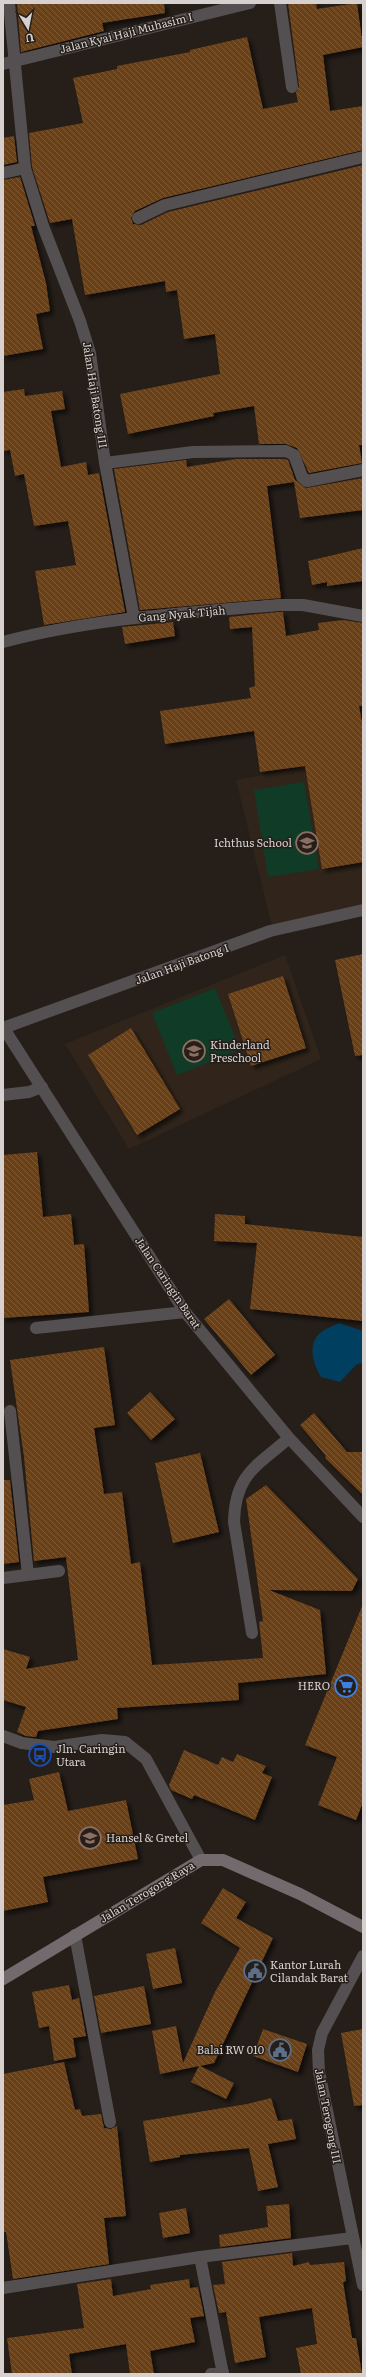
<svg xmlns="http://www.w3.org/2000/svg" width="366" height="2377" viewBox="0 0 366 2377" font-family="Literata,serif">
	<style>
		.built { fill: #31251b }
		.pitch { fill: #0f3b27 }
		.water { fill: #003f5f }
		.building { fill: url(#building-back-hatch); filter: url(#shadow) }
		.lines { fill: none; stroke-linecap: round; stroke-linejoin: round }
		.street { stroke: #544f51; stroke-width: 12 }
		.secondary { stroke: #726a6c; stroke-width: 12 }
		.labels { text-anchor: middle; stroke-width: 3; stroke-linejoin: round; paint-order: stroke }
		.street-label { font-size: 11px; fill: #d6d1ce; stroke: #251e19 }
		.poi-label { font-size: 11px; fill: #d6d1ce; stroke: #251e19; text-anchor: start }
	</style>
	<defs>
		<pattern id="building-back-hatch" width="6" height="6" patternUnits="userSpaceOnUse"><rect width="6" height="6" fill="#6b3f17"/><path d="M-1 5l2 2M0 0l6 6M5-1l2 2" fill="none" stroke="#7f5a38"/></pattern>
		<filter id="shadow"><feDropShadow dx="3.5" dy="3.5" stdDeviation="2" flood-color="#0009"/></filter>
	</defs>
	<rect width="100%" height="100%" fill="#251e19"/>
	<!-- built -->
	<path class="built" d="M363 705V905L272 926 236 780 299 768 292 731 316 714Z
		M285 955 321 1059 129 1149 65 1044Z"/>
	<!-- pitch -->
	<path class="pitch" d="M304 782 319 869 268 877 254 790Z
		M215 988 240 1050 177 1075 152 1013Z"/>
	<!-- water -->
	<path class="water" d="M339 1323 363 1331V1363L357 1364 340 1382 321 1377C314 1365 307 1346 319 1334 324 1329 333 1326 339 1323Z"/>
	<!-- building -->
	<path class="building" d="M17 3H164L165 13 102 23 104 31 21 52Z
		M288 3H316L317 9 357 3 363 47 323 55 330 111 363 106V150L163 198 135 211 131 218 133 224 141 225 168 212 363 165V445H359L362 463 309 473 297 448 286 444H259L254 406 213 413 214 416 128 434 120 394 220 374 215 334 184 339 177 290 166 292 165 281 85 295 72 219 50 223 32 167 29 133 83 123 73 78 117 69V66L190 52V50L247 37 263 109 298 102 296 93 299 86Z
		M14 136 17 162 3 165V138Z
		M20 177 35 226H31L46 283 50 311 36 314 43 349 3 356V180Z
		M24 389 25 396 62 391 65 409 51 411 61 467 86 462 88 475 99 473 125 612 44 625 35 571 76 565 68 521 34 526 24 474 15 476 10 450 3 451V392Z
		M236 459H284L288 460 295 480 306 488 363 478V510L300 518 294 482 267 486 281 598 140 610 114 469 186 460 187 467Z
		M363 548V581L327 586V582L312 585 308 561Z
		M278 612H283L286 636 319 630 318 623 343 620 363 623V706H359L363 729V862L322 869 305 766 260 772 254 731 165 744 160 711 251 698 249 688 255 686 252 627 230 629 229 617Z
		M173 622 175 636 125 644 122 627Z
		M363 954V1055L355 1056 335 960Z
		M283 976 306 1048 251 1066 228 994Z
		M131 1028 180 1109 137 1135 88 1055Z
		M37 1152 43 1217 71 1214 74 1245 84 1244 89 1312 3 1318V1155Z
		M215 1214 245 1216V1224L363 1237V1321L250 1309 257 1243 214 1241Z
		M229 1299 275 1355 251 1375 204 1319Z
		M104 1347 115 1425 94 1428 104 1494 122 1492 131 1564 140 1562 152 1665 263 1658 259 1622 263 1621 246 1499 266 1485 358 1579 352 1591 269 1590 320 1610 326 1674 238 1683 239 1700 117 1708 118 1719 38 1731 36 1737 26 1736 17 1732 26 1707 3 1700V1649L30 1657 26 1669 78 1660 66 1557 34 1561 24 1457 10 1360Z
		M150 1392 175 1419 151 1440 127 1413Z
		M314 1413 347 1452H363V1495L325 1458 326 1456 300 1425Z
		M200 1453 219 1532 173 1543 155 1463Z
		M3 1480H10L19 1562 3 1564Z
		M363 1604V1802L356 1820 318 1805 337 1757 305 1745Z
		M184 1750 218 1765 222 1757 233 1762 237 1754 266 1766 262 1773 272 1777 255 1820 194 1795 192 1799 171 1790 169 1785Z
		M59 1772 68 1811 126 1800 138 1859 43 1877 48 1902 3 1911V1805L34 1800 29 1779Z
		M223 1888 246 1902 236 1918 273 1938 214 2063 200 2066 234 2083 226 2099 191 2082 199 2066 160 2074 152 2031 176 2026 183 2063 215 1992 240 1948 201 1923Z
		M175 1948 182 1983 153 1989 146 1954Z
		M69 1985 72 2000 79 1998 86 2036 73 2038 76 2057 54 2061 49 2026 39 2028 32 1992Z
		M144 1986 151 2024 101 2033 94 1996Z
		M263 2029 307 2044 298 2072 253 2056Z
		M363 2029V2105L354 2106 341 2033Z
		M64 2062 75 2110 80 2109 82 2116 101 2114 104 2128 111 2129 117 2126 126 2216 104 2218 109 2264 13 2279 6 2232H3V2074Z
		M271 2098 278 2121 292 2119 296 2139 268 2144 278 2187 258 2191 249 2148 180 2155V2157L150 2162 143 2121 247 2104Z
		M289 2204 291 2238 220 2247 219 2235 268 2227 266 2206Z
		M186 2208 190 2233 163 2238 159 2213Z
		M292 2253 293 2266 309 2262 310 2265 344 2262 346 2281 343 2282 352 2338H356L362 2374H301L296 2348 317 2344 312 2308 259 2317 266 2357 235 2363 226 2312 219 2313 213 2285 225 2284 222 2262Z
		M111 2279 113 2296 151 2289 150 2285 189 2279 190 2288 198 2287 204 2316 190 2318 195 2342 150 2351 154 2374H130L126 2344 69 2354 72 2374H12L7 2338 84 2328 77 2284Z"/>
	<g class="lines">
		<!-- street -->
		<path class="street" d="M9 3 25 168 43 226 80 321 90 353 105 463 193 452 286 451 294 455 302 477 307 481 363 470
			M280 3 292 87
			M3 64 250 3
			M3 173 25 168
			M138 218 165 205 363 157
			M105 463 134 618
			M3 642C94 618 185 613 278 605H303L363 616
			M3 1027 185 1312 289 1438 363 1517
			M3 1028 270 931 363 910
			M3 1095 29 1092 42 1087
			M36 1328 185 1312
			M10 1411 28 1575
			M3 1578 59 1571
			M252 1633 234 1522C235 1474 256 1467 289 1438
			M3 1736 22 1743 54 1747 102 1740 125 1742 146 1759 201 1860
			M75 1935 110 2122
			M363 1956 322 2033 318 2050 319 2072 363 2285
			M200 2257 223 2374
			M3 2288 200 2257 352 2238
			M211 2374 223 2372"/>
		<!-- secondary -->
		<path class="secondary" d="M3 1979 201 1860H223L300 1894 363 1927"/>
	</g>
	<!-- icons -->
	<defs>
		<g id="school-ring" transform="scale(1.15)"><circle r="9.5" fill="#251e19" stroke="#8d6e63" stroke-width="1.5"/><path d="M0-5L7-2L0 1L-7-2ZM-4 1L0 2.5L4 1V4Q0 6-4 4Z" fill="#8d6e63"/></g>
		<g id="supermarket-ring" transform="scale(1.15)"><circle r="9.5" fill="#251e19" stroke="#3f7fe0" stroke-width="1.5"/><path d="M-6-5.5h2.5l.6 2H6L4.5 2H-2.5L-4.4-4H-6ZM-1.5 3.2a1.3 1.3 0 1 0 .1 0ZM3 3.2a1.3 1.3 0 1 0 .1 0Z" fill="#3f7fe0"/></g>
		<g id="bus-ring" transform="scale(1.15)"><circle r="9.5" fill="#251e19" stroke="#1a4fb4" stroke-width="1.5"/><path d="M-5-6H5V4H4V6H2V4H-2V6H-4V4H-5ZM-3.5-4V0h7V-4ZM-3.5 1.2v1.5H-2V1.2ZM2 1.2v1.5H3.5V1.2Z" fill="#1a4fb4"/></g>
		<g id="civic-ring" transform="scale(1.15)"><circle r="9.5" fill="#251e19" stroke="#5c6f8a" stroke-width="1.5"/><path d="M-.6-6.5H3V-4.5H.6V-3L4-1V1h2V6H-6V1h2V-1L-.6-3ZM-1.2 2.5V6h2.4V2.5Z" fill="#5c6f8a"/></g>
	</defs>
	<g fill-rule="evenodd">
		<use href="#school-ring" x="307" y="843"/>
		<use href="#school-ring" x="194" y="1051"/>
		<use href="#supermarket-ring" x="346" y="1686"/>
		<use href="#bus-ring" x="40" y="1755"/>
		<use href="#school-ring" x="90" y="1838"/>
		<use href="#civic-ring" x="255" y="1971"/>
		<use href="#civic-ring" x="280" y="2050"/>
	</g>
	<g class="labels">
		<!-- street labels -->
		<g class="street-label">
			<text transform="translate(126 33) rotate(-14)" y="4">Jalan Kyai Haji Muhasim I</text>
			<text transform="translate(95 395) rotate(81)" y="4">Jalan Haji Batong III</text>
			<text transform="translate(182 614) rotate(-5)" y="4">Gang Nyak Tijah</text>
			<text transform="translate(182 964) rotate(-20)" y="4">Jalan Haji Batong I</text>
			<text transform="translate(168 1283) rotate(56)" y="4">Jalan Caringin Barat</text>
			<text transform="translate(147 1892) rotate(-31)" y="4">Jalan Terogong Raya</text>
			<text transform="translate(328 2116) rotate(79)" y="4">Jalan Terogong III</text>
		</g>
		<!-- poi labels -->
		<g class="poi-label">
			<text x="292" y="847" text-anchor="end">Ichthus School</text>
			<text x="210" y="1049">Kinderland<tspan x="210" dy="13">Preschool</tspan></text>
			<text x="330" y="1690" text-anchor="end">HERO</text>
			<text x="56" y="1753">Jln. Caringin<tspan x="56" dy="13">Utara</tspan></text>
			<text x="106" y="1842">Hansel &amp; Gretel</text>
			<text x="270" y="1969">Kantor Lurah<tspan x="270" dy="13">Cilandak Barat</tspan></text>
			<text x="264" y="2054" text-anchor="end">Balai RW 010</text>
		</g>
	</g>
	<!-- border -->
	<rect width="366" height="2377" fill="none" stroke="#d6d1ce" stroke-width="8"/>
	<!-- north arrow -->
	<g transform="translate(28 28) rotate(170)" stroke="#251e19" stroke-width="3" paint-order="stroke">
	<path d="M0-3L7 15L0 10L-7 15Z" fill="#d6d1ce"/>
	<text y="-6" font-size="11" font-weight="bold" text-anchor="middle" fill="#d6d1ce">U</text>
	</g>
</svg>
